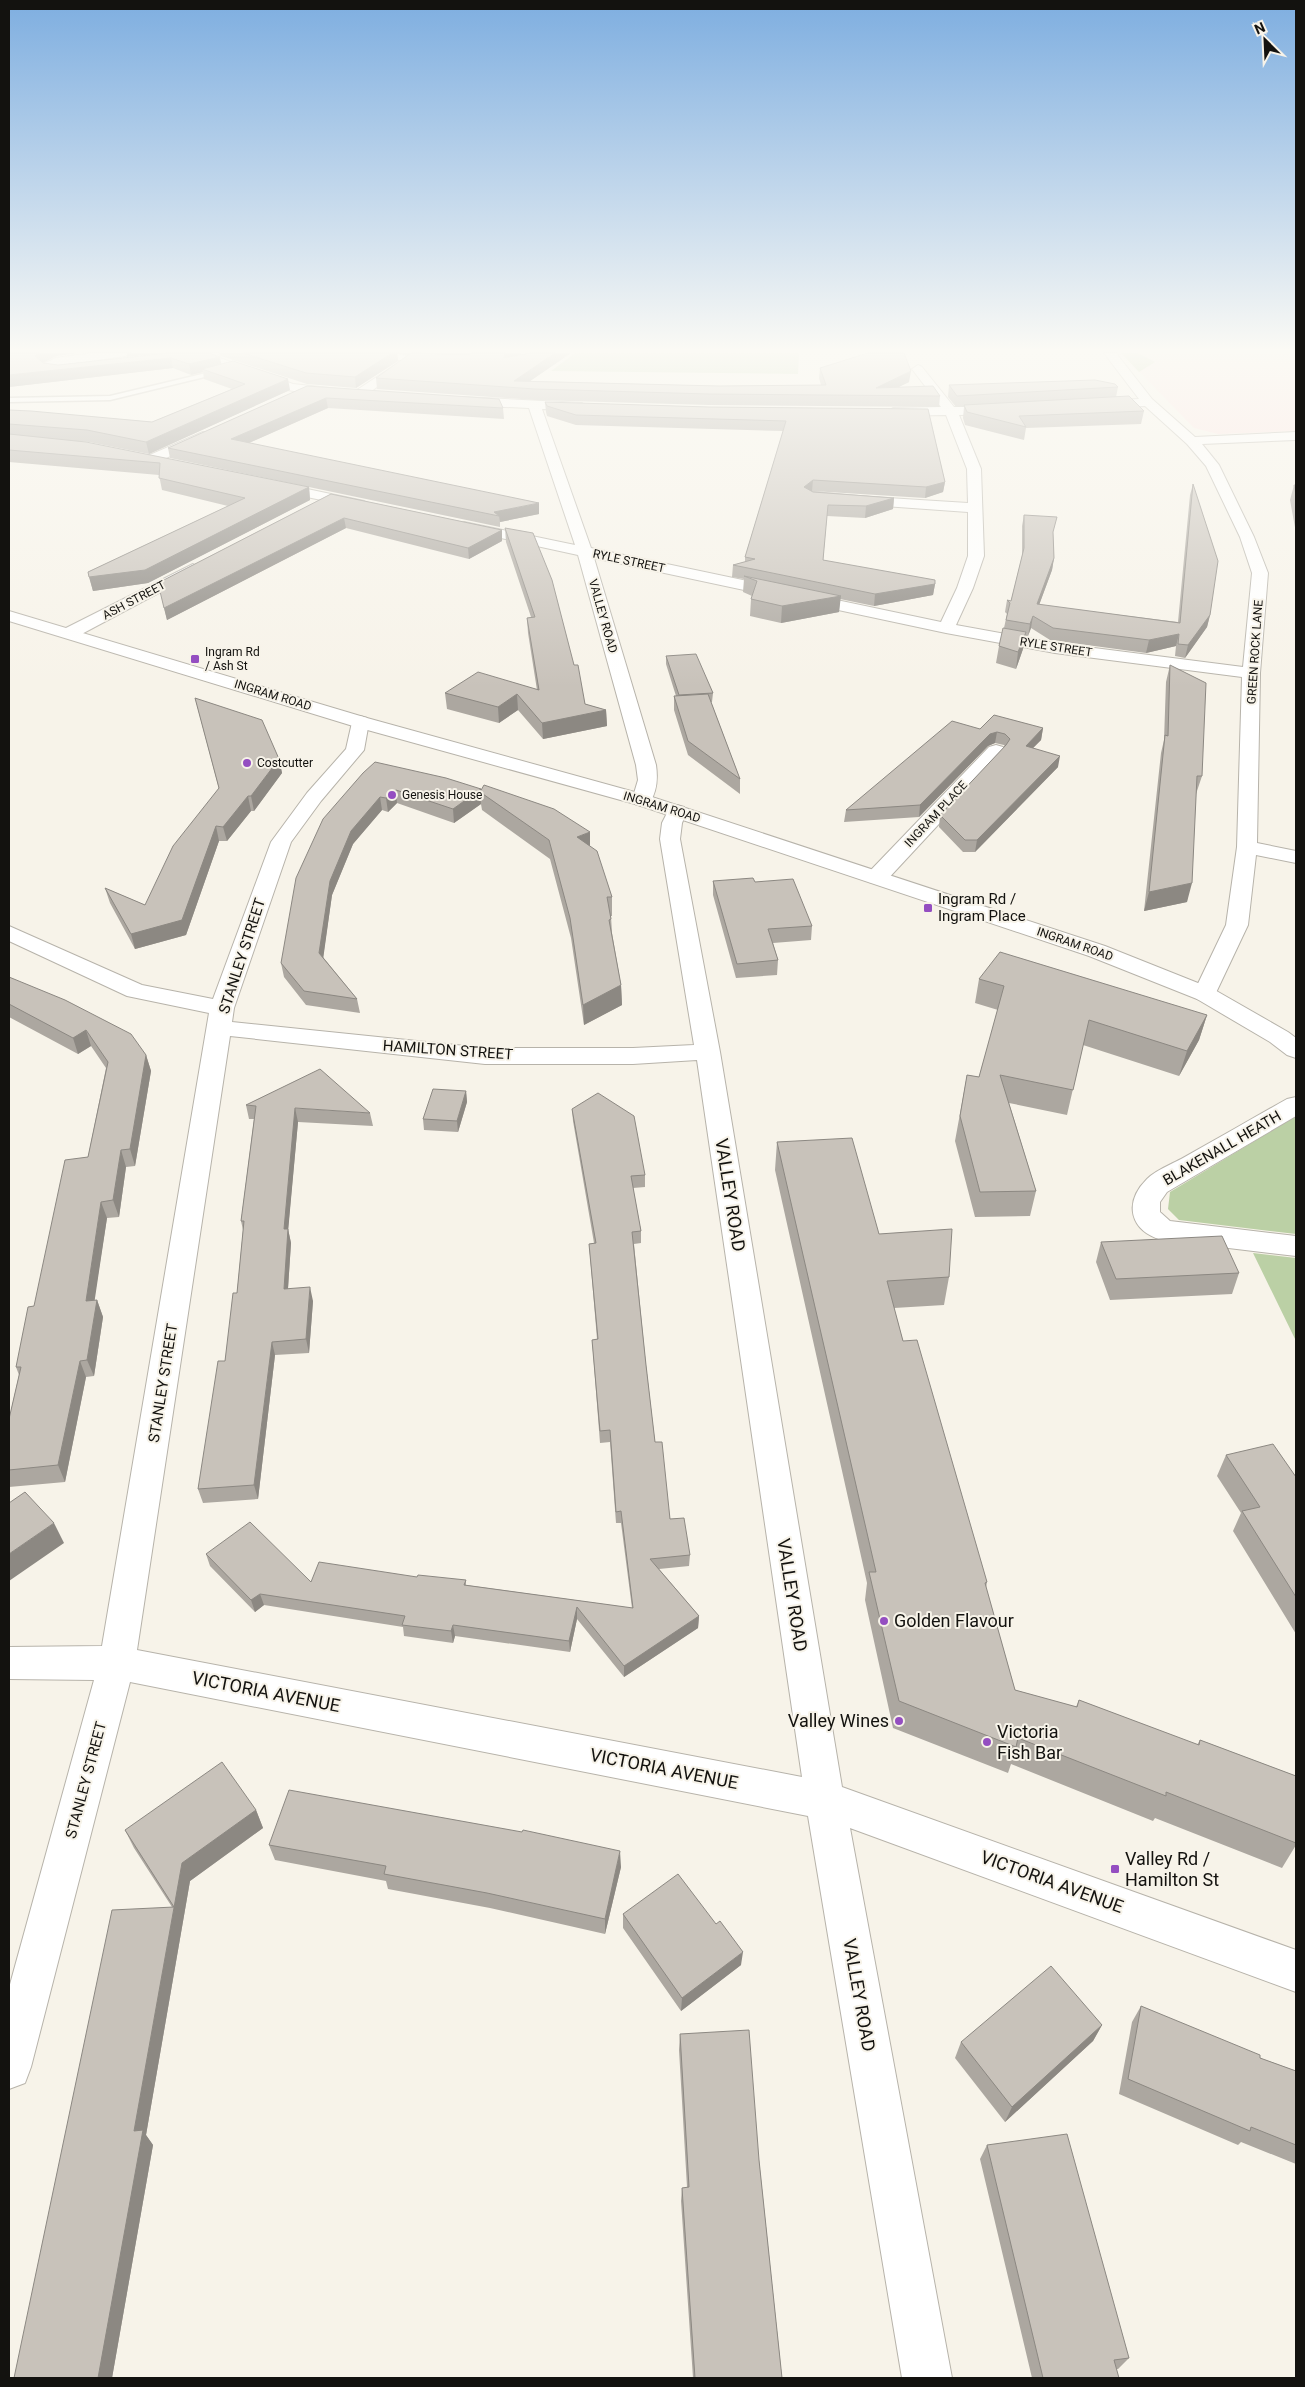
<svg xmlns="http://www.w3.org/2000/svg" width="1305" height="2387" viewBox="0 0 1305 2387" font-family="Roboto,sans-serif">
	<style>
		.education { fill: #fde2e0 }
		.green { fill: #bbd0a5 }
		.forest { fill: #acc690 }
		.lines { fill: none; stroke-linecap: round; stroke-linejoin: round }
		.lane-casing { stroke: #b7b3aa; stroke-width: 3 }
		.street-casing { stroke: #b7b3aa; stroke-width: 2 }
		.secondary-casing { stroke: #b7b3aa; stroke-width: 2 }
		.lane { fill: #fff; fill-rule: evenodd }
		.street { fill: #fff; fill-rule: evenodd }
		.secondary { fill: #fff; fill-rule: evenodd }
		.wall { fill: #aca7a0 }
		.shaded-wall { fill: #8c8882 }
		.building { fill: #c8c2ba; stroke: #8c8882 }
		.poi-dot { fill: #944ec1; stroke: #f7f3e9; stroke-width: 2 }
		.labels { text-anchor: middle; stroke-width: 4; stroke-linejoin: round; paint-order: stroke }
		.far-street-label { font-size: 12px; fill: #13120f; stroke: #f7f3e9 }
		.far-poi-label { font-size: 12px; fill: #13120f; stroke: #f7f3e9; text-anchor: start }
		.poi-label { font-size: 15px; fill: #13120f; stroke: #f7f3e9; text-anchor: start }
		.street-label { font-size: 15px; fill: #13120f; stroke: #f7f3e9 }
		.near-street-label { font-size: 18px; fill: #13120f; stroke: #f7f3e9 }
		.near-poi-label { font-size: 18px; fill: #13120f; stroke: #f7f3e9; text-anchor: start }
	</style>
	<rect width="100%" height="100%" fill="#f7f3e9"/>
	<!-- education -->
	<path class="education" d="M1121 353H1296V431L1218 434 1194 428Z"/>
	<!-- green -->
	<path class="green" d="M575 353H799L798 374 551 371Z
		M1296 1116V1234L1179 1220 1168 1209 1170 1192Z
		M1253 1253 1296 1258V1341Z"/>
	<!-- forest -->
	<path class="forest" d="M1121 353H1138L1155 362 1139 372Z"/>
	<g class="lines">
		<!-- lane casing -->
		<g class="lane-casing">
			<path id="lane" d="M384 353H394L427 361C417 368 394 359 384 353Z
				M223 369 225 370V372L110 400 9 402V398L110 396Z"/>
		</g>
		<!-- street casing -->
		<g class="street-casing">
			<path id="street" d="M93 353H131L125 356 55 366H81L83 368 81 370C68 374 50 376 39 366L56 358Z
				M206 353H218L220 358 293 384 338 389 344 393 338 397 287 390 211 362Z
				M1104 353H1116L1152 399 1195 437 1296 432V440L1202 444 1219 465 1254 537 1268 573 1260 673 1257 843 1296 851V863L1256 855 1248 925 1213 999 1205 1001 1197 999 1193 994 1226 925 1237 847 1242 677 1055 653 946 633 594 558 656 765C658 779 657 792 649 804L642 806 635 804 632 800 638 780 636 765 578 555 464 530 457 526 464 522 575 545 529 408 463 405 457 401 463 397 582 403 588 407 586 410 542 409 591 548 941 622 957 588 968 556V512L856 504 849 500 856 496 968 503 967 469 946 415 893 416 887 412 893 408 941 407 912 369 918 365 922 367 954 407 1000 406 1006 410 1000 414 959 415 981 469 984 556 973 588 956 625 1055 643 1243 667 1252 573 1240 537 1206 466 1187 444 1145 406 1094 408 1092 405 1094 402 1098 401 1139 399Z
				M407 357 413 360 411 362 362 398H354L352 395 354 392Z
				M203 432 208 433 209 436 208 439 155 463H145L143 460 145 457Z
				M274 482 364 501 371 505 364 509 269 489 267 486Z
				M193 564 201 569 198 572 76 637H64L62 633 64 629Z
				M360 716 367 718 369 722 364 750 321 801 291 842 234 1008 232 1022 485 1048H633L694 1045 660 839 662 823 670 807 677 805 684 807 687 811 682 823 680 839 720 1052 842 1787 1296 1950V1992L850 1828 952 2378H902L808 1816 130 1682 31 2067 25 2083 9 2089V1988L94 1680 9 1679V1647L102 1646 209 1013 127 996 9 941V926L142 985 213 999 271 842 307 793 346 749 353 718ZM230 1036 485 1064H633L697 1060 802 1777 137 1650Z
				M996 745 1003 747 1006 751 1003 755 885 882 877 883 869 882 866 877 869 872 989 747Z
				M1296 1097V1116L1167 1192 1160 1202V1212L1170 1221 1296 1236V1256L1162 1240C1130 1231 1123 1203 1147 1179 1156 1170 1172 1164 1183 1158 1218 1138 1252 1119 1287 1099Z"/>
		</g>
		<!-- secondary casing -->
		<g class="secondary-casing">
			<path id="secondary" d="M9 611 367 718 649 796 1105 946 1213 989 1288 1032 1296 1038V1058L1287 1055 1270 1042 1197 999 1089 956 635 804 353 726 9 621Z"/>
		</g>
		<!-- lane -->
		<use href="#lane" class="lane"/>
		<!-- street -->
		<use href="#street" class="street"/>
		<!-- secondary -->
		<use href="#secondary" class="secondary"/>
	</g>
	<!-- wall -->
	<path class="wall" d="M9 353 56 356 43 363 58 365 169 353 221 364 290 390 149 454 89 442 76 441 309 487 310 500 148 583 93 591 88 572 228 506 162 490 159 475 9 462V410L152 422 232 389 204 379 203 372 191 375 173 368 9 387Z
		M219 353H397L398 361 356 388 307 384 221 356Z
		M401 353H521V355L526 354 525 353H571L530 381 719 386 821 385 819 378 820 368 909 382 898 387 940 396 939 407 709 405 535 400 377 389 376 378 407 356Z
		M949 385 1118 387 1116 397 1144 411 1141 424 1026 428 1024 440 965 425 963 418 964 407H956L948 397Z
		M307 386 503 408 504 419 328 408 249 443 539 514 500 522V527L170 458 168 448Z
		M545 402 709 407 928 409 945 482 943 492 925 498 812 491 894 498 893 509 865 518 827 516 823 560 935 584 933 595 874 606 840 599 839 612 781 623 750 616 751 599 752 596 743 592 744 579 732 577 733 565 745 562V557L783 431 576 425 547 416 546 412Z
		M1193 484 1210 615 1207 627 1185 658 1175 656 1176 646 1146 653 1050 640 1031 628 1028 636H1025L1023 649 1016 669 996 663 999 646 1004 628 1007 614 1005 612 1007 600 1011 601 1022 556V526L1024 515 1053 533 1054 558 1052 570 1039 605 1178 622 1190 495Z
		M1294 485H1296V533L1290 500Z
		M331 494 502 530V541L469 559 346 528 167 620 158 583Z
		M505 528 574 665 585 704 606 710 607 726 543 739 518 710 499 723 447 709 445 693 537 690 528 633 527 618 531 617 506 542Z
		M666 656 713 693 712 702H711L740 779V794L688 755 674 710V696H676L666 664Z
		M1170 665 1202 776 1196 794 1187 902 1144 911 1161 753 1164 740 1166 682Z
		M195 698 279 759 282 773 254 811H251L227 841H219L186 935 135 949 110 903 105 888 145 905 219 789Z
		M1043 728 1041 740 1033 748 1058 767 975 852H963L939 827 940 815 1005 747 1004 745 995 743 988 746 919 817 844 822 846 810 980 729Z
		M363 773 481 789 590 846 612 897V916H611L612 933 621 985 622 1005 584 1025 571 938 550 859 482 810 481 804 454 823 397 803 388 812 382 810 353 844 332 895 323 957 357 999 360 1013 306 1005 284 977 281 963Z
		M1296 807V827L1295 823Z
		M713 881 755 882 812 926 811 940 773 943 778 960 777 975 736 978 713 895Z
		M9 977 146 1055 151 1071 135 1166 126 1167 119 1217 107 1218 94 1300H97L103 1317 94 1376 86 1377 65 1482 9 1487V1419L19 1375 16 1367 88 1157 106 1068 91 1046 78 1054 9 1017Z
		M979 979 1207 1015 1199 1040 1179 1076 1083 1045 1067 1115 1009 1103 1036 1191 1030 1216 975 1217 955 1141 967 1075 979 1077 998 1010 975 1003Z
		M466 1091 467 1102 458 1132 424 1130 423 1119Z
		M246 1105 370 1113 373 1126 298 1122 288 1229 291 1243 288 1289 313 1301 309 1353 275 1355 258 1499 203 1503 198 1489 225 1361 237 1293 243 1230 241 1221 254 1119H249Z
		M572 1109 645 1175V1187L633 1188 641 1231V1243L634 1244 646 1365 655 1442 670 1519 690 1555 689 1566 659 1569 699 1616 698 1628 624 1677 577 1619 570 1652 455 1636 453 1643 404 1636 403 1627 264 1605 255 1612 210 1566 206 1554 311 1582 417 1577 466 1580V1585L632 1608 621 1523H616L610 1442 600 1443 592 1340 597 1339 589 1244 594 1243 573 1121Z
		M777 1142 879 1234 949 1277 944 1305 894 1308 903 1341 987 1582 986 1588 1015 1690 1076 1707 1079 1700 1197 1745 1200 1740 1296 1776V1845L1282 1868 1155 1818 1153 1821 1011 1764 1008 1773 893 1728 865 1600 867 1583 775 1170Z
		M1101 1242 1239 1273 1232 1294 1110 1300 1096 1262Z
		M1226 1455 1296 1477V1634L1233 1531 1241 1513 1217 1476Z
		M256 1810 263 1828 190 1881 146 2135 153 2145 112 2378H14L172 1907 134 1848 125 1830Z
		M269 1845 621 1867 605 1934 490 1908 388 1889 386 1881 275 1860Z
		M623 1914 741 1965 681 2011 623 1928Z
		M1141 2006 1260 2058 1296 2071V2164L1241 2142 1238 2145 1119 2094 1132 2022Z
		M1102 2025 1093 2041 1005 2122 955 2058 961 2042Z
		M680 2034 759 2160 782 2378H693L681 2201 682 2188 687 2187 679 2050Z
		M987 2145 1129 2358 1118 2369H1116L1119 2378H1032L980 2159Z"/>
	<!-- shaded-wall -->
	<path class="shaded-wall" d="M39 353H77L56 356 37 366 35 356Z
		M127 353H165L127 357Z
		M392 353H397L398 361 356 388 355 377Z
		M458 353H487L459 359Z
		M505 353H521V360L504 358Z
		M555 353H571L520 388 514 381Z
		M220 357 222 368 202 369 203 372 191 375 189 364Z
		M171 358 173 368 9 387V375Z
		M911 371 909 382 883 395 876 388Z
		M288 379 290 390 149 454 146 442Z
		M326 398 328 408 233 450 231 439Z
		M813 480 812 491 803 498 804 487Z
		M945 482 943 492 925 498 926 487Z
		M309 487 310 500 148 583 93 591 89 577Z
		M894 498 893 509 865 518 866 506Z
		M539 503V514L500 522 499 516 494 512Z
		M344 518 346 528 167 620 164 608Z
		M502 530V541L469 559 468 548Z
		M1054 558 1052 570 1035 616 1037 604Z
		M935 584 933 595 874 606 875 594Z
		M841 596 839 612 781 623 782 606Z
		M1210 615 1207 627 1185 658 1188 645Z
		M1033 616 1031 628 1028 636 1030 624Z
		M1026 632 1023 649 1016 669 1018 652Z
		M1179 634 1176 646 1146 653 1149 640Z
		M517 694 518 710 499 723 498 707Z
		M606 710 607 726 543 739 542 723Z
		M1043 728 1041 740 1024 757 1026 746Z
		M997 732 995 743 988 746 919 817 920 805 990 734Z
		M1060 756 1058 767 975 852 977 840Z
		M279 759 282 773 254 811 251 796Z
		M481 789 480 792 481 804 454 823 453 809Z
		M396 790 397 803 388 812 386 798Z
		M248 796 251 811 227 841 223 827Z
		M380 797 382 810 353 844 332 895 322 967 319 953 330 881 351 831Z
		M216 826 219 841 186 935 135 949 131 934Z
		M590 832V851L577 837Z
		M1192 883 1187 902 1144 911 1149 892Z
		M621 985 622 1005 584 1025 583 1005Z
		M1207 1015 1199 1040 1179 1076 1187 1051Z
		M86 1030 91 1046 78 1054 73 1038Z
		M146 1055 151 1071 135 1166 130 1149Z
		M466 1091 467 1102 458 1132 457 1121Z
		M295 1108 298 1122 287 1243 284 1229Z
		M121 1150 126 1167 119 1217 113 1200Z
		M101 1202 107 1218 92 1318 86 1301Z
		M288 1229 291 1243 287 1303 284 1289Z
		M310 1287 313 1301 309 1353 306 1339Z
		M97 1300 103 1317 94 1376 87 1360Z
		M272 1342 275 1355 258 1499 254 1485Z
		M80 1361 86 1377 65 1482 58 1465Z
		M54 1523 64 1543 9 1581V1554Z
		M260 1594 264 1605 255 1612 251 1600Z
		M577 1607V1619L570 1652 569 1641Z
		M699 1616 698 1628 624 1677V1666Z
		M453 1625 455 1636 453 1643 451 1631Z
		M256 1810 263 1828 190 1881 146 2135 153 2145 112 2378H98L134 2131 182 1863Z
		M620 1851 621 1867 605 1934V1919Z
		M743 1952 741 1965 681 2011 682 1998Z
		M1102 2025 1093 2041 1005 2122 1012 2107Z"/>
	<!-- building -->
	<path class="building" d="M9 353H39L35 356 43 363 58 365 169 353H209L220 357 189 364 171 358 9 375Z
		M243 353H392L355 377 306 373Z
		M411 353 466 355 474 353H505L504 358 531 353H555L514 381 719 386 826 385 820 368 868 353H904L911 371 876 388 933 386 940 396 709 394 535 389 376 378Z
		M233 361 288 379 146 442 87 430 9 424V410L31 411 152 422 245 384 202 369Z
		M1095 380 1115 384 1118 387 957 396 949 385Z
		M307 386 499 399 503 408 326 398 231 439 539 503 494 512 499 516 168 448Z
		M1129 396 1144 411 1019 416 1026 427 967 412 964 405Z
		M545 402 709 407 928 409 945 482 926 487 813 480 804 487 813 492 894 498 866 506 828 505 823 560 935 580V584L875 594 733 565 755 559 745 557 786 421 576 415 547 406Z
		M9 434 86 442 309 487 145 570 89 577 88 572 245 498 159 478 160 463 9 450Z
		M1193 484 1218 561 1210 615 1188 645 1178 644 1179 634 1149 640 1053 628 1033 616 1030 624 1006 620 1010 603 1007 600 1011 601 1024 548V515L1057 517 1053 532 1054 558 1037 604 1180 623Z
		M1294 485H1296V495Z
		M331 494 502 530 468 548 344 518 164 608 158 583Z
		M505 528 533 533 552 580 574 665H578L585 704 606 710 542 723 517 694 498 707 445 693 478 672 539 690 527 618 535 617Z
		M744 576 841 596 782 606 751 599 757 581Z
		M1003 628 1026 632 1018 652 999 646Z
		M696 654 713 693 679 695 666 656Z
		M1170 665 1206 683 1202 776H1197L1192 883 1149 892 1165 735 1168 736Z
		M708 694 740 779 688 741 674 696Z
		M195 698 262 720 279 759 251 796H248L223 827 216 826 182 920 131 934 105 888 145 905 173 846 219 788Z
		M994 715 1043 728 1026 746 1060 756 977 840H965L940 815 1006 745 1010 739 1005 734 997 732 990 734 920 805 846 810 952 721 980 729Z
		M375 762 446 778 481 789 453 809 396 790 386 798 380 797 351 831 330 881 319 953 357 999 304 991 281 963 296 878 323 819 363 773Z
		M484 785 554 809 590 832 577 837 597 851 612 897H607L611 919 609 920 621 985 583 1005 570 918 549 840 480 792Z
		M753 878 755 882 793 879 812 926 768 929 778 960 737 964 713 881Z
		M1000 952 1207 1015 1187 1051 1089 1020 1073 1090 1000 1075 1036 1191 980 1192 960 1116 967 1075 979 1077 1004 986 979 979Z
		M9 977 65 1000 131 1034 146 1055 130 1149 121 1150 113 1200 101 1202 86 1301 97 1300 87 1360 80 1361 58 1465 9 1470V1419L21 1367H16L28 1307 34 1306 65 1160 88 1157 108 1062 86 1030 73 1038 9 1004Z
		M320 1069 370 1113 295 1108 284 1229H288L284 1289 310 1287 306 1339 272 1342 254 1485 198 1489 218 1361H225L233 1293H237L244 1221H241L256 1106 246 1105Z
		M433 1089 466 1091 457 1121 423 1119Z
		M598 1093 634 1116 645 1175 631 1176 641 1231 632 1232 646 1365 655 1442H662L670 1519 684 1518 690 1555 650 1559 699 1616 624 1666 577 1607 569 1641 453 1625 451 1631 402 1625 405 1616 260 1594 251 1600 206 1554 250 1522 311 1582 319 1562 417 1577 418 1575 466 1580 464 1585 633 1608 621 1511 616 1512 610 1430 600 1431 592 1340 598 1339 589 1244 596 1243 572 1109Z
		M852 1138 879 1234 952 1229 949 1277 887 1281 903 1341 917 1340 987 1582 985 1583 1015 1690 1077 1707 1079 1700 1199 1745 1200 1740 1296 1776V1843L1166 1792V1796L1018 1738 1016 1747 899 1701 869 1572H876L777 1142Z
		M1222 1236 1239 1273 1116 1279 1101 1242Z
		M1273 1444 1296 1477V1597L1242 1511 1260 1507 1226 1455Z
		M25 1492 54 1523 9 1554V1503Z
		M222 1762 256 1810 182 1863 134 2131 143 2130 98 2378H14L112 1910 174 1907 125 1830Z
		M289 1790 522 1832 523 1830 620 1851 605 1919 487 1893 384 1874 386 1866 269 1845Z
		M678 1874 716 1924 720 1921 743 1952 682 1998 623 1914Z
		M1051 1966 1102 2025 1012 2107 961 2042Z
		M1141 2006 1260 2055V2058L1296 2071V2145L1251 2127 1250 2131 1128 2079Z
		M749 2030 759 2160 782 2378H695L682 2188 689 2187 680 2034Z
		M1067 2134 1129 2358 1114 2360 1119 2378H1043L987 2145Z"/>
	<!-- sky -->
	<linearGradient id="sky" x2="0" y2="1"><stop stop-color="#7eaee0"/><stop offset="0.51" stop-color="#fbfaf5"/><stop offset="1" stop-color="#fbfaf5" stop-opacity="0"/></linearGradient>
	<rect width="1305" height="687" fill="url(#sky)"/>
	<!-- markers -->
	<g class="poi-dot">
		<rect x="190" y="654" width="10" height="10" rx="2.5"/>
		<circle cx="247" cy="763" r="5"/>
		<circle cx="392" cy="795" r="5"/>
		<rect x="923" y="903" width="10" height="10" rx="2.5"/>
		<circle cx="884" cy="1621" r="5"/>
		<circle cx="899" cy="1721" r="5"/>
		<circle cx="987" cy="1742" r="5"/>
		<rect x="1110" y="1864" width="10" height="10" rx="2.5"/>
	</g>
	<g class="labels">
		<!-- far-street labels -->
		<g class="far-street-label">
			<text transform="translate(629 561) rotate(12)" y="4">RYLE STREET</text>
			<text transform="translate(134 600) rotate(-28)" y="4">ASH STREET</text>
			<text transform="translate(603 616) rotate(74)" y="4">VALLEY ROAD</text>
			<text transform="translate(1056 647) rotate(9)" y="4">RYLE STREET</text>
			<text transform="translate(1255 652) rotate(-86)" y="4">GREEN ROCK LANE</text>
			<text transform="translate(273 695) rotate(17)" y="4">INGRAM ROAD</text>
			<text transform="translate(662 807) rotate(17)" y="4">INGRAM ROAD</text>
			<text transform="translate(936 814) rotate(-47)" y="4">INGRAM PLACE</text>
			<text transform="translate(1075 944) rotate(19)" y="4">INGRAM ROAD</text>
		</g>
		<!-- far-poi labels -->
		<g class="far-poi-label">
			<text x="205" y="656">Ingram Rd<tspan x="205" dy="14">/ Ash St</tspan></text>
			<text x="257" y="767">Costcutter</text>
			<text x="402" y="799">Genesis House</text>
		</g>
		<!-- poi labels -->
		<g class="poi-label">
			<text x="938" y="904">Ingram Rd /<tspan x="938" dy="17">Ingram Place</tspan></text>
		</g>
		<!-- street labels -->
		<g class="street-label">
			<text transform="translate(242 956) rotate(-72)" y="5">STANLEY STREET</text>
			<text transform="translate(448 1050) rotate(4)" y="5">HAMILTON STREET</text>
			<text transform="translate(1222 1148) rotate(-30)" y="5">BLAKENALL HEATH</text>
			<text transform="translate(163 1383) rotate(-81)" y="5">STANLEY STREET</text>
			<text transform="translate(86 1780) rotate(-75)" y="5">STANLEY STREET</text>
		</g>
		<!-- near-street labels -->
		<g class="near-street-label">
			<text transform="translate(730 1195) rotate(81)" y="6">VALLEY ROAD</text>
			<text transform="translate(792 1595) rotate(81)" y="6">VALLEY ROAD</text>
			<text transform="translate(266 1692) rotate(11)" y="6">VICTORIA AVENUE</text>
			<text transform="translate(664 1769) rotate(11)" y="6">VICTORIA AVENUE</text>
			<text transform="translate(1052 1882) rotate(20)" y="6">VICTORIA AVENUE</text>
			<text transform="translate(859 1995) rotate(80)" y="6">VALLEY ROAD</text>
		</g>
		<!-- near-poi labels -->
		<g class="near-poi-label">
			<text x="894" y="1627">Golden Flavour</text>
			<text x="889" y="1727" text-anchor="end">Valley Wines</text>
			<text x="997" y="1738">Victoria<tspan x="997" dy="21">Fish Bar</tspan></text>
			<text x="1125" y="1865">Valley Rd /<tspan x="1125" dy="21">Hamilton St</tspan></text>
		</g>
	</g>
	<!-- border -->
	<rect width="1305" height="2387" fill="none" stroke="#13120f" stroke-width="20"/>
	<!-- north arrow -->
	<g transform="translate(1265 40) rotate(336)" stroke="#f7f3e9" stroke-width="4" paint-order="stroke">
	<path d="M0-4L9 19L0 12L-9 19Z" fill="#13120f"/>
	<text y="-8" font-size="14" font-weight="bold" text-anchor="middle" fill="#13120f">N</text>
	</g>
</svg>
